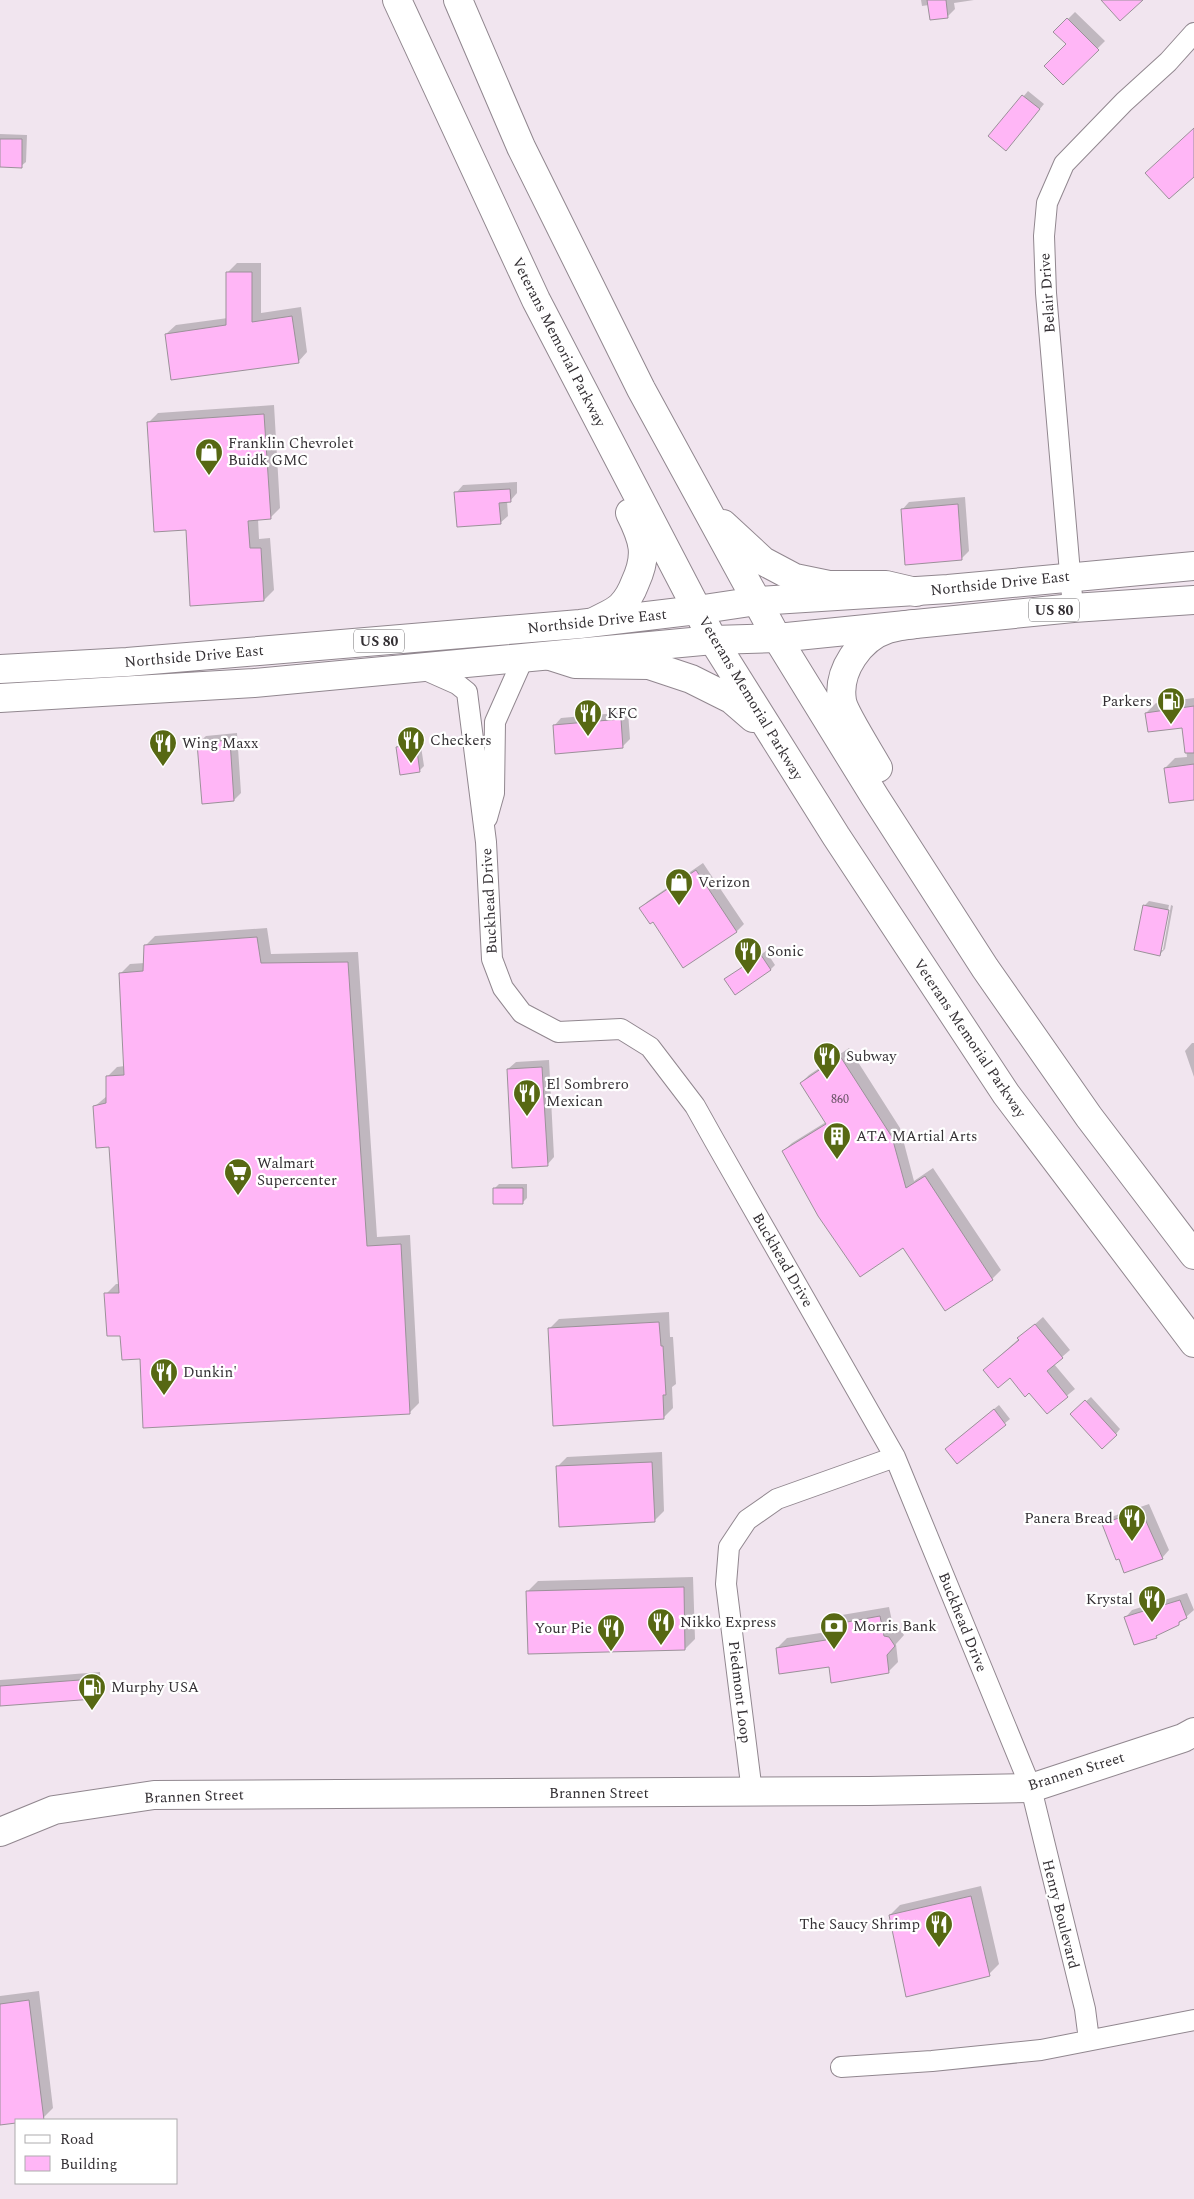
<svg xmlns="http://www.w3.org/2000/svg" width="1194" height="2199" viewBox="0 0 1194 2199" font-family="Spectral,serif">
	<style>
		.shadow { fill: #0003 }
		.building { fill: #ffb6f6; stroke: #9b9199 }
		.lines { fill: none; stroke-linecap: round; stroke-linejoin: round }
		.street-casing { stroke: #91878f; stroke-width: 22 }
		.secondary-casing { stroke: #91878f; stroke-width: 30 }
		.primary-casing { stroke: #91878f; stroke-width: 30 }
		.highway-casing { stroke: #91878f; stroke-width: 30 }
		.street { stroke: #fff; stroke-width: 20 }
		.secondary { stroke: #fff; stroke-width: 28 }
		.primary { stroke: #fff; stroke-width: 28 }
		.highway { stroke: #fff; stroke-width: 28 }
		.labels { text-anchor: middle; stroke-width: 4.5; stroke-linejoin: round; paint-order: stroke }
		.number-label { font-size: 12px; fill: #675264 }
		.shield { fill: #fff; stroke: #716e71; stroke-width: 1 }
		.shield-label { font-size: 14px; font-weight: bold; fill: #343034 }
		.street-label { font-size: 15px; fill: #343034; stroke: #fff }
		.poi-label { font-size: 15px; fill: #343034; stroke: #fff; text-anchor: start }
	</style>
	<rect width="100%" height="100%" fill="#f1e5ef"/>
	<!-- shadow -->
	<path class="shadow" d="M921 0H974L954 3 955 9 948 16 929 5 922 6Z
		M1075 12 1105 41 1063 83 1067 44 1055 32Z
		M1028 91 1044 104 1010 145 990 136Z
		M0 134 27 135 26 162 21 166H0Z
		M237 263H261V313L301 307 307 352 298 362 166 334 176 325 228 318V272Z
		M274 405 280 508 270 518 258 519 259 539 270 538 274 590 264 600 187 529 148 423 158 413Z
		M517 482V493L510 501H507L508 516 500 523 456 493 463 485Z
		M965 497 969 551 962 558 906 563 902 510 909 502Z
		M1194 698V798L1165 768 1175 758 1187 757 1183 726 1146 713 1156 703Z
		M628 712 630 739 623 746 554 726 561 718Z
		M237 733 241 793 234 800 198 743 206 736Z
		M420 740 424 766 419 771 398 747 403 742Z
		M703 863 744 924 737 931 684 966 654 920 640 908 648 901Z
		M1149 901 1169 905 1160 950H1163L1171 905 1173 906 1165 949 1160 954 1144 906Z
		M267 928 271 954 358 952 377 1237 410 1235 419 1403 409 1413 142 1358 122 1335 106 1294 116 1284H119L110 1145 94 1107 107 1096V1077L117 1067 125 1066 120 974 130 964 145 963V946L155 936Z
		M766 951 775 965 770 970 726 979Z
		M1192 1043H1194V1077L1185 1051Z
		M849 1048 900 1128 914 1181 933 1168 1001 1270 992 1279 945 1310 904 1247 783 1151 792 1143 826 1122 801 1083 809 1075Z
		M549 1060 554 1157 547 1165 508 1069 516 1062Z
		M499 1184H527V1198L522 1203 495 1188Z
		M669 1312 670 1337H673L676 1384 672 1387 673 1408 663 1418 549 1329 559 1319Z
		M1043 1317 1070 1350 1054 1364 1075 1389 1047 1412 1030 1391 1010 1377 984 1370Z
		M1091 1397 1120 1429 1116 1434 1077 1409Z
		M999 1405 1010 1419 957 1462 951 1444Z
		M662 1452 664 1511 654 1521 557 1467 567 1457Z
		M1149 1504 1169 1550 1162 1558 1119 1557 1104 1525 1111 1517Z
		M693 1577 695 1639 685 1649 528 1591 538 1581Z
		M1187 1593 1194 1610 1178 1624 1160 1632 1156 1636 1125 1618 1132 1610Z
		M889 1607 893 1626 899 1628 904 1635 896 1644 898 1662 888 1672 830 1666 777 1648 787 1638 827 1632 826 1626 836 1616Z
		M100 1672 101 1690 94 1698 0 1705V1680Z
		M981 1886 999 1964 989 1974 890 1915 900 1905Z
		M39 1991 53 2108 43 2118 16 2120V2122L0 2124V1996Z"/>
	<!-- building -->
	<path class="building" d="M927 0H946L948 18 930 20Z
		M1101 0H1143L1120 21Z
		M1067 18 1099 50 1063 85 1044 66 1066 44 1053 32Z
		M1022 95 1040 109 1006 151 988 136Z
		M1194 128V177L1169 199 1145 173Z
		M0 139H22V168L0 167Z
		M226 272H252V322L292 316 299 363 171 380 165 334 226 325Z
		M264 414 271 519 248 521 250 548H261L264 601 190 606 186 530 154 532 147 422Z
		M510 489 511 502 499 503 501 524 457 527 454 492Z
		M958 504 962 560 905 565 901 509Z
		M1194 706V753H1185L1182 728 1148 732 1145 713Z
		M621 719 623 748 555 754 553 725Z
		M230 740 234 801 202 804 197 743Z
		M416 744 420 772 400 775 396 747Z
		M1194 764V800L1169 803 1164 768Z
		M696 870 737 932 683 968 653 922 650 924 639 908Z
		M1143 905 1169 910 1160 956 1134 950Z
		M257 937 261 963 348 962 367 1246 401 1244 410 1414 143 1428 140 1359 122 1360 120 1336H107L104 1293H119L109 1147 96 1148 93 1106 106 1103V1076L124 1075 119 973 143 971 144 945Z
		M761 955 771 970 735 995 724 979Z
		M840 1056 892 1137 906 1188 925 1176 993 1280 945 1311 903 1248 860 1277 818 1216 782 1151 826 1124 800 1083Z
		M542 1067 548 1166 512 1168 507 1069Z
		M493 1188H523V1204H493Z
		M659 1322 661 1346H663L666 1395H663L664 1419 553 1426 548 1328Z
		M1035 1324 1063 1358 1047 1371 1068 1397 1047 1414 1029 1393 1025 1397 1010 1378 998 1388 983 1370 1019 1340 1017 1338Z
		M1085 1400 1117 1435 1102 1449 1070 1414Z
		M994 1409 1006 1425 957 1464 945 1449Z
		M652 1462 655 1522 559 1527 556 1466Z
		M1141 1510 1163 1559 1124 1573 1119 1559 1116 1560 1102 1524Z
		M684 1587 685 1650 528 1654 526 1591Z
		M1180 1600 1187 1618 1179 1622V1625L1156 1636 1157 1638 1134 1645 1124 1617Z
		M880 1616 884 1636 889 1637 895 1646 887 1655 889 1673 831 1683 829 1667 779 1674 776 1648 826 1640 825 1626Z
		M93 1679 94 1699 0 1706V1686Z
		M971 1896 990 1976 906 1997 889 1915Z
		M29 2000 44 2120H16V2123L0 2125V2004Z"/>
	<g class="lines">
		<!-- street casing -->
		<g class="street-casing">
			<path id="street" d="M1073 608 1046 293 1044 236 1047 203 1064 164 1124 102 1168 62 1194 33
				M421 668 457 684 467 692 486 842 492 959 503 988 522 1013 558 1032 621 1029 650 1047 695 1106 714 1140 895 1457 1031 1788 1085 2009 1089 2040
				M487 818 494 793 495 722 523 659
				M752 1792 726 1584 729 1547 747 1520 777 1499 895 1457
				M841 2067 932 2061 1041 2050 1194 2020"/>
		</g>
		<!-- secondary casing -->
		<g class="secondary-casing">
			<path id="secondary" d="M0 1832 54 1810 154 1795 869 1791 1031 1788 1183 1738 1194 1732"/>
		</g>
		<!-- primary casing -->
		<g class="primary-casing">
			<path id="primary" d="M0 669 127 662 580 624 697 610 757 601 948 589 1194 566
				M0 698 254 683 713 640 777 638 1073 608 1194 600"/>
		</g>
		<!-- highway casing -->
		<g class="highway-casing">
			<path id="highway" d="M397 0 536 300 713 640 836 836 1006 1094 1194 1343
				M458 0 521 147 641 389 777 638 875 797 985 968 1089 1117 1194 1255
				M723 524 763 561 795 578 829 585H886L916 592
				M594 622C602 617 614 613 621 606 627 600 632 591 635 583 648 555 644 541 630 513
				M550 656 575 664 649 665 691 679 731 699 753 718
				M878 768C871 755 844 713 842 701 837 671 860 638 888 629 897 626 906 625 915 624"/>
		</g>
		<!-- street -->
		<use href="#street" class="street"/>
		<!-- secondary -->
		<use href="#secondary" class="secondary"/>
		<!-- primary -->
		<use href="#primary" class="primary"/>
		<!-- highway -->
		<use href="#highway" class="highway"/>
	</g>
	<!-- icons -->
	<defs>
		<g id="shop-pin" transform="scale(1.4375)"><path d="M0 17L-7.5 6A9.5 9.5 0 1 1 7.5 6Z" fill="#576813" stroke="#fff"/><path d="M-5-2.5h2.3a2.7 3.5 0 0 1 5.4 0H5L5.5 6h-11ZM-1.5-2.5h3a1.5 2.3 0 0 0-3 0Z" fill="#fff"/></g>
		<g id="fuel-pin" transform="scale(1.4375)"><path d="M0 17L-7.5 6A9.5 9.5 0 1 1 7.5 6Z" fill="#576813" stroke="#fff"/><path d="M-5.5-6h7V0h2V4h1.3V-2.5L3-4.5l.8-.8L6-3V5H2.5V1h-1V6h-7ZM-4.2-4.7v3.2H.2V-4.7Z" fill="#fff"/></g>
		<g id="restaurant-pin" transform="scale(1.4375)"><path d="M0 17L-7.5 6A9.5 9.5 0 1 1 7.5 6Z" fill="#576813" stroke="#fff"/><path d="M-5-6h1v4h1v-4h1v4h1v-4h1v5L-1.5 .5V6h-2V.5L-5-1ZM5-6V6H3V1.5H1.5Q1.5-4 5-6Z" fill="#fff"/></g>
		<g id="building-pin" transform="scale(1.4375)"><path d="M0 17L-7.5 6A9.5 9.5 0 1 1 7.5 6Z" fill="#576813" stroke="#fff"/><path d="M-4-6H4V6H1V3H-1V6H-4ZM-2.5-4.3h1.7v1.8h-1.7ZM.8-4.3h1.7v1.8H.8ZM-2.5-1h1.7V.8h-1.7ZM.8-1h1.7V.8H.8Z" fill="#fff"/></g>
		<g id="supermarket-pin" transform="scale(1.4375)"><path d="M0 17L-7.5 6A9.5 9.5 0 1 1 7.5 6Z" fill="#576813" stroke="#fff"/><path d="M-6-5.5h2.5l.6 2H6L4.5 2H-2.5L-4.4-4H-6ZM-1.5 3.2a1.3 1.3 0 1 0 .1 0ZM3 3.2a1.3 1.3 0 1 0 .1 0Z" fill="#fff"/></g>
		<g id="bank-pin" transform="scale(1.4375)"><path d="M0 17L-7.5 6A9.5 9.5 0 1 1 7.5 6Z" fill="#576813" stroke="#fff"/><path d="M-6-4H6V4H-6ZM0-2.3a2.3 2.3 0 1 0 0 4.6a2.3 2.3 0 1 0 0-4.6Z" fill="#fff"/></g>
	</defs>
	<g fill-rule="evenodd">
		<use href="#shop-pin" x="209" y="452"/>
		<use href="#fuel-pin" x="1171" y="701"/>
		<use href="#restaurant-pin" x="588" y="713"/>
		<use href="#restaurant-pin" x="411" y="740"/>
		<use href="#restaurant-pin" x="163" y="743"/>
		<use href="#shop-pin" x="679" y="882"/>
		<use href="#restaurant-pin" x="748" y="951"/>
		<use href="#restaurant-pin" x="827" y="1056"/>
		<use href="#restaurant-pin" x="527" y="1093"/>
		<use href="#building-pin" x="837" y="1136"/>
		<use href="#supermarket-pin" x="238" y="1172"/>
		<use href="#restaurant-pin" x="164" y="1372"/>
		<use href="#restaurant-pin" x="1132" y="1518"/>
		<use href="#restaurant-pin" x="1152" y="1599"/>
		<use href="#restaurant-pin" x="661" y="1622"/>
		<use href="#bank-pin" x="834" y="1626"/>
		<use href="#restaurant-pin" x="611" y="1628"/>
		<use href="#fuel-pin" x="92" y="1687"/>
		<use href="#restaurant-pin" x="939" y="1924"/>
	</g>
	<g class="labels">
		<!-- number labels -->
		<g class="number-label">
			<text x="840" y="1103">860</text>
		</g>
		<!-- shield labels -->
		<g class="shield">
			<rect x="1029" y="598.5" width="50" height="23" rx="4"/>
			<rect x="354" y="629.5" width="50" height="23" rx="4"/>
		</g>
		<g class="shield-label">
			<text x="1054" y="615">US 80</text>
			<text x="379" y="646">US 80</text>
		</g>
		<!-- street labels -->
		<g class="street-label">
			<text transform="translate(1047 293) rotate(-94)" y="5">Belair Drive</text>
			<text transform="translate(559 342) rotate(63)" y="5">Veterans Memorial Parkway</text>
			<text transform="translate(1000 583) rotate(-6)" y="5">Northside Drive East</text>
			<text transform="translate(597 621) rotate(-6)" y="5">Northside Drive East</text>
			<text transform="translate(194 656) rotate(-5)" y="5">Northside Drive East</text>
			<text transform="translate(751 698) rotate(59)" y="5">Veterans Memorial Parkway</text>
			<text transform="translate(489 901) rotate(-93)" y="5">Buckhead Drive</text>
			<text transform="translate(970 1038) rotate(56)" y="5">Veterans Memorial Parkway</text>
			<text transform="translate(783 1260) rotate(60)" y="5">Buckhead Drive</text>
			<text transform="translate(963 1622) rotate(68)" y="5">Buckhead Drive</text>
			<text transform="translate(740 1692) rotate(83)" y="5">Piedmont Loop</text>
			<text transform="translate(1076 1771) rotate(-17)" y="5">Brannen Street</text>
			<text x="599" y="1798">Brannen Street</text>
			<text transform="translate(194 1796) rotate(-2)" y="5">Brannen Street</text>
			<text transform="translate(1061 1914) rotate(76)" y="5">Henry Boulevard</text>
		</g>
		<!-- poi labels -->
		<g class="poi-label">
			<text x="228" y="448">Franklin Chevrolet<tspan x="228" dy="17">Buidk GMC</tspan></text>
			<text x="1152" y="706" text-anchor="end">Parkers</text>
			<text x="607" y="718">KFC</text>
			<text x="430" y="745">Checkers</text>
			<text x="182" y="748">Wing Maxx</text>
			<text x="698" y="887">Verizon</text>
			<text x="767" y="956">Sonic</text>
			<text x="846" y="1061">Subway</text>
			<text x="546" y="1089">El Sombrero<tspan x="546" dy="17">Mexican</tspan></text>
			<text x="856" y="1141">ATA MArtial Arts</text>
			<text x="257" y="1168">Walmart<tspan x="257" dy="17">Supercenter</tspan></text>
			<text x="183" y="1377">Dunkin'</text>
			<text x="1113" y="1523" text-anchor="end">Panera Bread</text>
			<text x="1133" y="1604" text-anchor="end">Krystal</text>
			<text x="680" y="1627">Nikko Express</text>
			<text x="853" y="1631">Morris Bank</text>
			<text x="592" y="1633" text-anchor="end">Your Pie</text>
			<text x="111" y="1692">Murphy USA</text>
			<text x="920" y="1929" text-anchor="end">The Saucy Shrimp</text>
		</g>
	</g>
	<!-- legend -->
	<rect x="15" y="2119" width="162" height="65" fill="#ffffff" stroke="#aeacae"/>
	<rect x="25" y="2135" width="25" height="8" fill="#ffffff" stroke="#aeacae"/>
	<text x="60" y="2144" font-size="15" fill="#343034">Road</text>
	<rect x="25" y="2156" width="25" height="15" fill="#ffb6f6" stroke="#aeacae"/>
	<text x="60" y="2169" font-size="15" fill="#343034">Building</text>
</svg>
